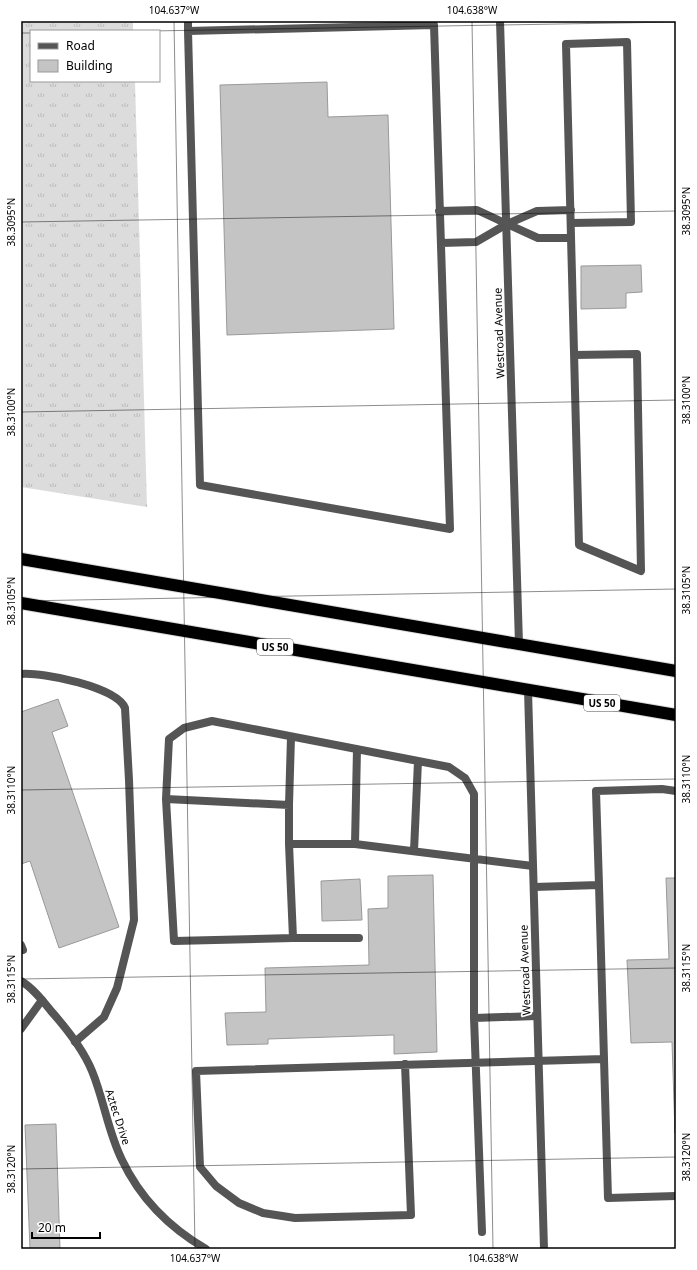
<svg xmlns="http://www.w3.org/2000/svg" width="697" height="1270" viewBox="0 0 697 1270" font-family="'Noto Sans',sans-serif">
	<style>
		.grass { fill: url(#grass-tufts) }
		.building { fill: #c4c4c4; stroke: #999 }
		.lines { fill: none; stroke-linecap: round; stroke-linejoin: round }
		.highway-casing { stroke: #dbdbdb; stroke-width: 14 }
		.lane { stroke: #555; stroke-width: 8 }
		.street { stroke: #555; stroke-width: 8 }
		.highway { stroke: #000; stroke-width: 12 }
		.ticks { fill: none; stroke: #000; stroke-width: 1; stroke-opacity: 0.45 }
		.labels { text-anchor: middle; stroke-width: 3.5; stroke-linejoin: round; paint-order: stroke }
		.shield { fill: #fff; stroke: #4c4c4c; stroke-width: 1 }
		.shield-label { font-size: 10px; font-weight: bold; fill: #000 }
		.street-label { font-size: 11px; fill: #000; stroke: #fff }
		.neatline { fill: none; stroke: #000; stroke-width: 1.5 }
		.ticks-label { font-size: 10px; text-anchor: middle; fill: #000 }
	</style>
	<defs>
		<pattern id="grass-tufts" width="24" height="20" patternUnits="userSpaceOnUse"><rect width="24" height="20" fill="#dcdcdc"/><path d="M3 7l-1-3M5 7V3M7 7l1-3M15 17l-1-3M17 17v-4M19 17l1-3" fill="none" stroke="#bbb"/></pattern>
	</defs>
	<rect width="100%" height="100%" fill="#fff"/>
	<!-- grass -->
	<path class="grass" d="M21 21H133V31H31V81H135L147 507 21 487Z"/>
	<!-- building -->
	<path class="building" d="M327 82 328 117 388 115 394 329 227 335 220 85Z
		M641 265 642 292 626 293V308L581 309V266Z
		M58 699 68 726 52 732 119 927 59 948 30 861 21 864V712Z
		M433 875 437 1052 394 1054V1035L268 1039V1044L227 1045 225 1013 266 1012 265 968 369 965 368 909 388 908V876Z
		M666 878H676L675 1133 672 1042 631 1043 627 960 669 959Z
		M360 879 362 920 322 921 321 881Z
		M56 1124 60 1249H30L25 1125Z"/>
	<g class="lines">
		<!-- highway casing -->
		<g class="highway-casing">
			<path id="highway" d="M21 559 676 671
				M21 603 676 715"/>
		</g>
		<!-- lane -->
		<path class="lane" d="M188 21V31
			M434 25 450 529 200 485 188 31Z
			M571 210 537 211 507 224 538 238H571
			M439 211 477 210 507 224
			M571 223 631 222 627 42 566 44 579 545 641 571 637 354 574 355
			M441 243 476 242 507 224
			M21 674C43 672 117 687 125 708L129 780 134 920 117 988 104 1017 75 1042
			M166 799 174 941 293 938 289 844
			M289 805 291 737
			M355 844 357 749
			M414 851 418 761
			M533 866 355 844H289V805L166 799 169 739 184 728 212 721 449 767 465 778 474 794V1018L537 1016
			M599 885 608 1198 676 1196
			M534 887 599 885 596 791 662 789 676 791
			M293 938H359
			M21 945 23 950
			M474 1018 482 1232
			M21 1029 42 1000
			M405 1064 411 1215 295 1218 263 1213 239 1203 216 1186 200 1167 196 1071 604 1059"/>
		<!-- street -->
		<path class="street" d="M500 21 519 644
			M528 690 544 1249
			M21 981C33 988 43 1001 51 1011 67 1029 83 1049 92 1071 104 1100 108 1132 122 1160 140 1198 170 1228 206 1249"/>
		<!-- highway -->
		<use href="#highway" class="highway"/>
	</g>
	<!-- ticks -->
	<path class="ticks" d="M174 21 195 1249M472 21 493 1249M150 31 676 22M21 33H31M21 222 676 211M21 412 676 400M21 601 676 589M21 790 676 779M21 979 676 968M21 1169 676 1157"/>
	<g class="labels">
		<!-- shield labels -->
		<g class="shield">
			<rect x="257" y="639" width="36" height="16" rx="3"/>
			<rect x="584" y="695" width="36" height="16" rx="3"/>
		</g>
		<g class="shield-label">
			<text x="275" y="651">US 50</text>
			<text x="602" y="707">US 50</text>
		</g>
		<!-- street labels -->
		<g class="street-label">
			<text transform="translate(499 333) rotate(-92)" y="4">Westroad Avenue</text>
			<text transform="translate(525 970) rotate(-92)" y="4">Westroad Avenue</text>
			<text transform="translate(118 1117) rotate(72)" y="4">Aztec Drive</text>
		</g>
	</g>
	<!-- border -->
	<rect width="697" height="1270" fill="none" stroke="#ffffff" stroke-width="44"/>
	<!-- legend -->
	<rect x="30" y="30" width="130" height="52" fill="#ffffff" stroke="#999999"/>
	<rect x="38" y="43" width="20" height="6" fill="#555555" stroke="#999999"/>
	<text x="66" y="50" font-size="12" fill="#000000">Road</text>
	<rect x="38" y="60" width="20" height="12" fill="#c4c4c4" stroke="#999999"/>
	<text x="66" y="70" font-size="12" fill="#000000">Building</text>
	<!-- scale -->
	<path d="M32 1232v6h68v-6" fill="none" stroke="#000000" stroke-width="2"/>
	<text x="38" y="1232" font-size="12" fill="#000000" stroke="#ffffff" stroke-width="3" paint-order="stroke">20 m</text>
	<rect x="22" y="22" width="653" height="1226" class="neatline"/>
	<g class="ticks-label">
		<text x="174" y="14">104.637°W</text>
		<text x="472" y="14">104.638°W</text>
		<text transform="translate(686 211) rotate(-90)" y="4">38.3095°N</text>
		<text transform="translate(11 222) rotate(-90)" y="4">38.3095°N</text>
		<text transform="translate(686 400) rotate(-90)" y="4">38.3100°N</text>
		<text transform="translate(11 412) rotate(-90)" y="4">38.3100°N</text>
		<text transform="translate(686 590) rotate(-90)" y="4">38.3105°N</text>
		<text transform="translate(11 601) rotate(-90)" y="4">38.3105°N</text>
		<text transform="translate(686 779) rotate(-90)" y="4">38.3110°N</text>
		<text transform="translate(11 790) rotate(-90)" y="4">38.3110°N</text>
		<text transform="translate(686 968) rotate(-90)" y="4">38.3115°N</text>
		<text transform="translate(11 979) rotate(-90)" y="4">38.3115°N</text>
		<text transform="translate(686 1157) rotate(-90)" y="4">38.3120°N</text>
		<text transform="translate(11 1169) rotate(-90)" y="4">38.3120°N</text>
		<text x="195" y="1262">104.637°W</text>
		<text x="493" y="1262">104.638°W</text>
	</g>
</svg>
